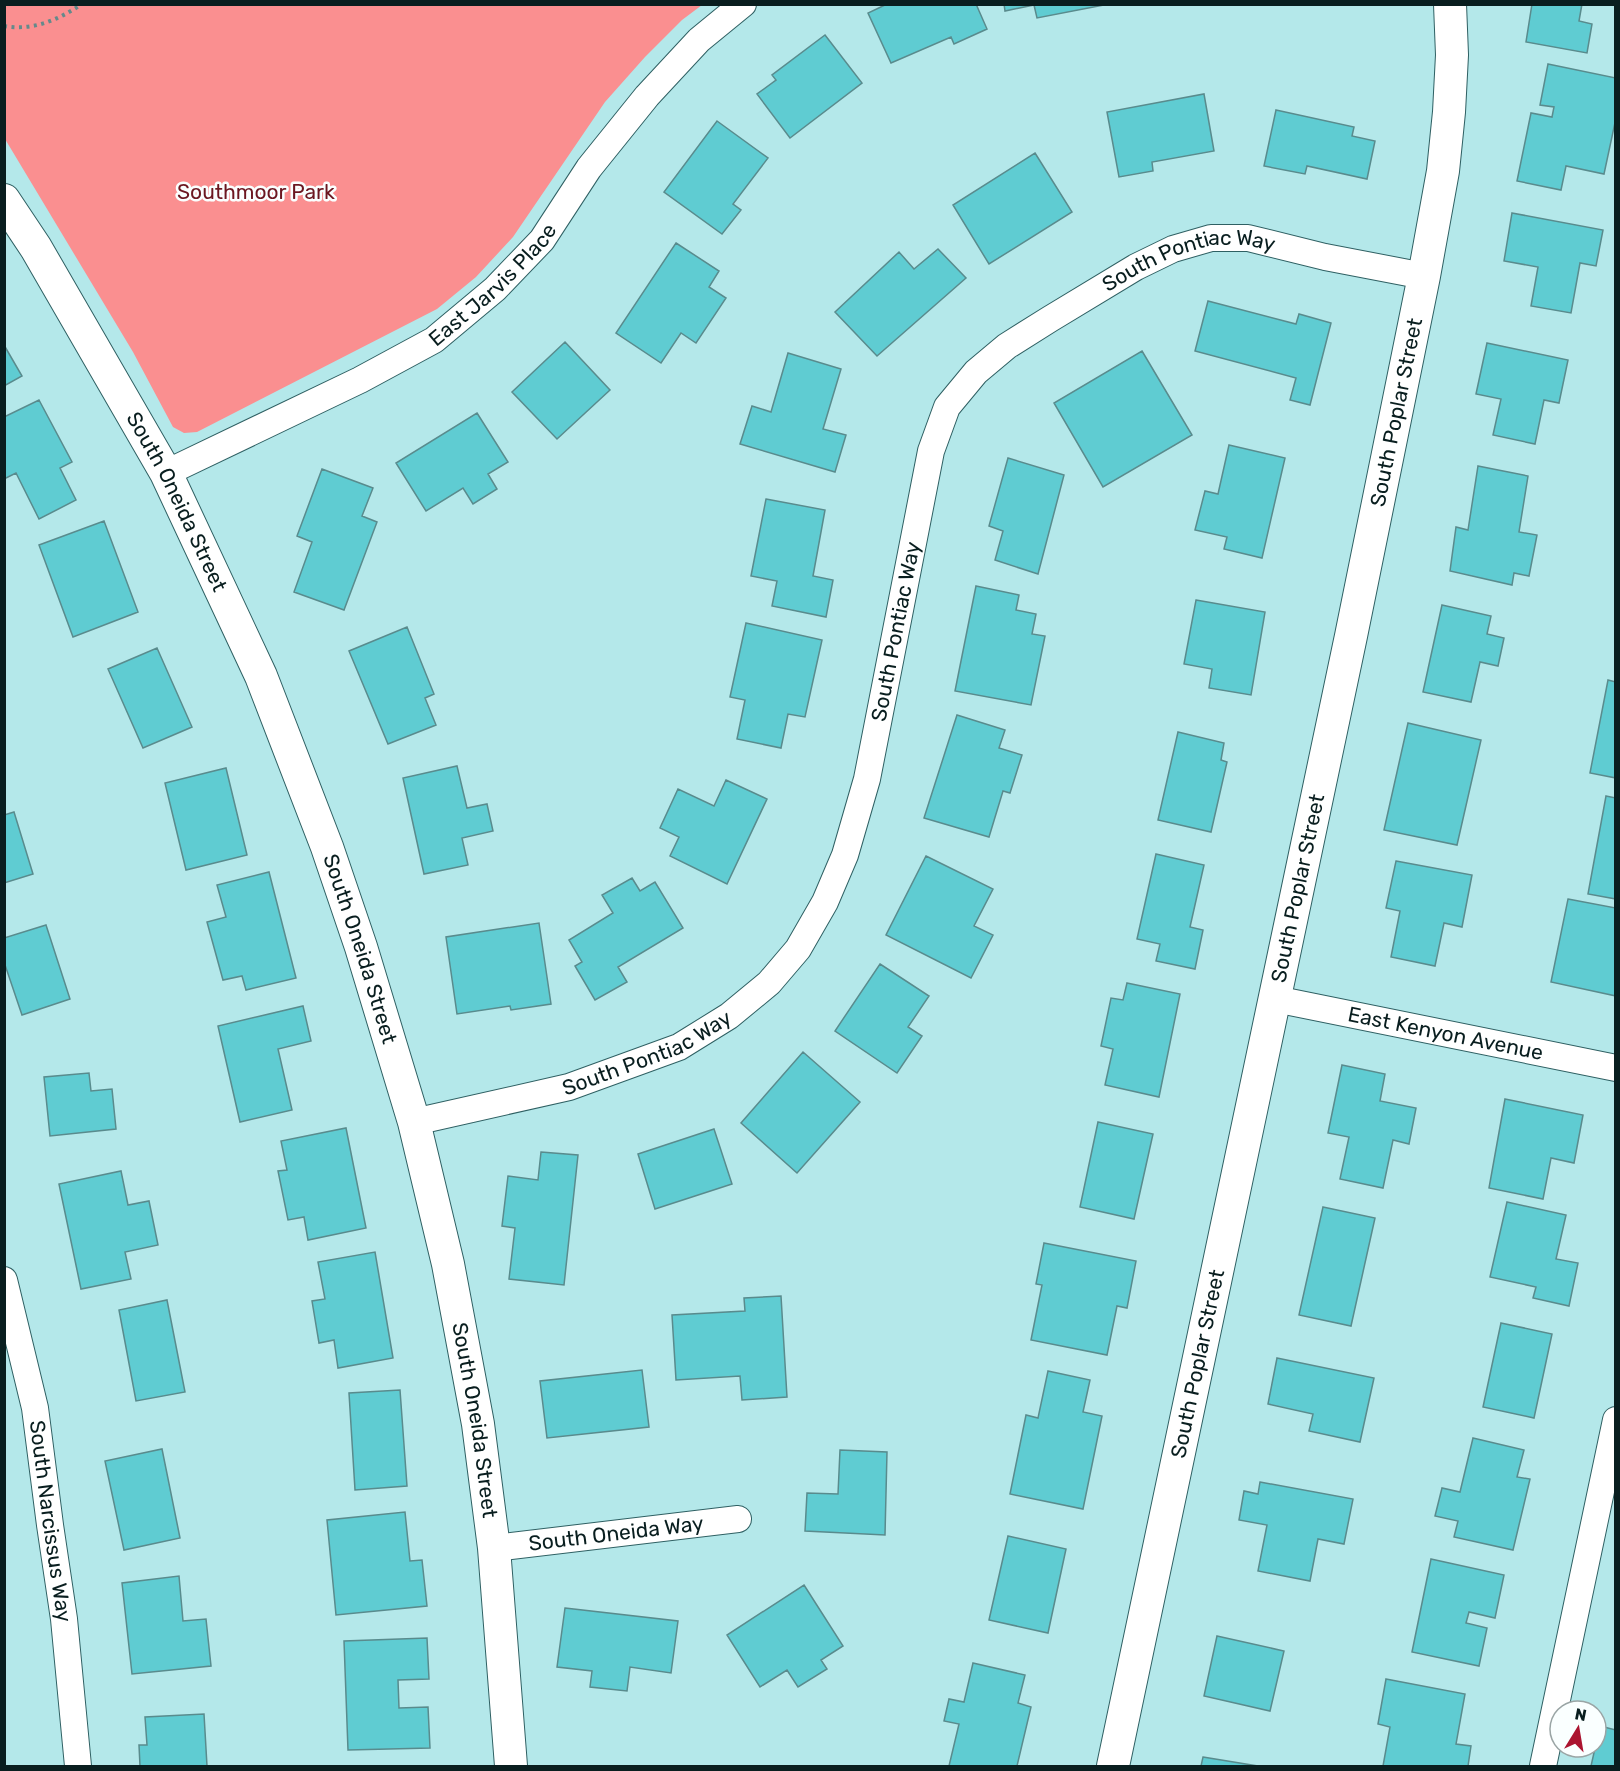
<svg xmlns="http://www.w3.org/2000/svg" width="1620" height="1771" viewBox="0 0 1620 1771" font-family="Rubik,sans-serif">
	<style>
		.green { fill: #fa8f90 }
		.building { fill: #5fccd2; stroke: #598b8d; stroke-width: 1.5 }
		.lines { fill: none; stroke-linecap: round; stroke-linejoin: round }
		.minor-casing { stroke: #2f6063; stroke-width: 28 }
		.tertiary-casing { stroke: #2f6063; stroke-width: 34 }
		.path { stroke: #648a8b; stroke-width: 4; stroke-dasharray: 3 4.5; stroke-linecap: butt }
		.minor { stroke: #fff; stroke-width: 26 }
		.tertiary { stroke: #fff; stroke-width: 32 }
		.labels { text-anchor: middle; stroke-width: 5; stroke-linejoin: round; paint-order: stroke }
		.park-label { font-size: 21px; fill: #6c1721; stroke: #faffff }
		.street-label { font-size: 21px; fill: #091e1f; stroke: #faffff }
	</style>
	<rect width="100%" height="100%" fill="#b4e8ea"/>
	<!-- green -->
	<path class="green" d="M5 4H702V5L682 20 645 57 605 102 513 237 476 277 437 309 197 432 184 433 173 427 133 352 5 139Z"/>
	<!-- building -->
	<path class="building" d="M887 4H976L987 29 954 44 951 37 891 63 868 13Z
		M1004 4H1109L1037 18 1034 5 1005 11Z
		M1532 4H1582L1579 21 1592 24 1587 53 1526 42Z
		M825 35 862 83 790 138 757 94 776 80 772 75Z
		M1548 64 1616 78V118L1604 174 1566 166 1561 190 1517 181 1531 113 1552 117 1554 107 1540 105Z
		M1204 94 1214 151 1152 162 1153 171 1119 177 1107 112Z
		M1276 110 1354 127 1352 136 1375 141 1367 179 1307 166 1305 174 1264 166Z
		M717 121 768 158 733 204 741 210 722 234 664 192Z
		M1035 153 1072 212 989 264 953 205Z
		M1512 213 1603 230 1596 266 1580 263 1571 313 1531 306 1538 267 1504 261Z
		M676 243 719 271 709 287 726 298 696 343 681 333 661 363 616 333Z
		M938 249 966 278 877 356 835 312 899 252 914 269Z
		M1208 301 1296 324 1299 314 1331 323 1310 405 1290 400 1296 378 1195 351Z
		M565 342 610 390 557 439 512 392Z
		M1487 343 1568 360 1559 403 1544 400 1535 444 1493 435 1501 399 1476 394Z
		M4 345 22 376 4 386Z
		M1142 351 1192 435 1103 487 1054 403Z
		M788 353 841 369 823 429 846 435 835 472 740 444 752 406 771 412Z
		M39 400 72 462 60 468 76 500 39 519 16 473 4 479V417Z
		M477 413 508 462 488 474 497 489 473 504 463 488 426 511 396 463Z
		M1229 445 1285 458 1262 558 1224 549 1227 537 1195 530 1205 491 1218 494Z
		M1008 458 1064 475 1038 574 995 560 1003 531 989 526Z
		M1478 466 1528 476 1519 532 1537 535 1529 576 1514 573 1512 585 1450 571 1456 527 1468 530Z
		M322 469 373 488 362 516 377 522 344 610 294 592 312 542 297 536Z
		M766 499 825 510 813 576 833 580 826 617 772 606 777 581 751 576Z
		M104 521 138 612 73 637 39 545Z
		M976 586 1019 595 1016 610 1036 614 1032 634 1045 636 1031 705 955 691Z
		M1196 600 1265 612 1251 695 1209 688 1212 669 1184 664Z
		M1442 605 1491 616 1487 634 1504 638 1498 666 1480 662 1471 702 1423 692Z
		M746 623 822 640 805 717 788 714 781 748 737 739 745 700 730 697Z
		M407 627 434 694 425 698 436 725 388 744 349 651Z
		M157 648 192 727 143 748 108 669Z
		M1608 680 1616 682V778L1590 773Z
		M957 715 1005 730 999 748 1022 755 1010 793 1003 791 989 837 924 818Z
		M1408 723 1481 740 1457 845 1384 830Z
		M1178 732 1224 743 1221 760 1227 762 1211 832 1158 820Z
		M457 766 467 808 487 804 493 831 462 838 468 865 424 874 403 778Z
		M226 768 247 855 186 870 165 783Z
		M726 780 767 799 727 884 670 856 679 837 660 828 678 789 714 806Z
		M1606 796 1616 798V899L1588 894Z
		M14 812 33 874 4 883V815Z
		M1156 854 1204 865 1190 927 1203 930 1195 969 1156 961 1160 944 1137 939Z
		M926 856 993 889 974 926 993 935 971 978 886 935Z
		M1396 861 1472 875 1462 927 1444 923 1435 966 1391 957 1400 911 1386 908Z
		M269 872 296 978 246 990 242 976 223 980 207 922 226 917 217 885Z
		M632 878 640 891 655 882 683 928 618 967 627 982 595 1000 575 966 582 962 569 940 613 913 602 895Z
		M1568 899 1616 908V996L1551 982Z
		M539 923 551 1004 511 1010 510 1006 457 1014 446 937Z
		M46 925 70 999 22 1015 4 962V938Z
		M880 964 929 996 908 1027 922 1036 897 1073 835 1031Z
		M1127 983 1180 994 1159 1097 1105 1085 1113 1049 1101 1046 1111 998 1123 1000Z
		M303 1006 311 1041 278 1049 292 1110 240 1122 218 1026Z
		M803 1052 860 1102 797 1173 741 1123Z
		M1342 1065 1385 1074 1380 1101 1416 1108 1409 1144 1393 1140 1383 1188 1340 1179 1349 1137 1328 1133Z
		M89 1073 91 1091 112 1089 116 1129 50 1136 44 1077Z
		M1505 1099 1583 1115 1574 1163 1551 1158 1543 1199 1489 1188Z
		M1098 1122 1153 1134 1134 1219 1080 1207Z
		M346 1128 366 1228 308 1240 304 1217 288 1220 278 1171 287 1170 281 1141Z
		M714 1129 732 1184 655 1209 638 1154Z
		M541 1152 578 1155 564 1285 509 1279 515 1228 502 1226 508 1176 538 1180Z
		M121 1171 128 1205 149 1201 158 1245 125 1252 131 1279 81 1289 59 1184Z
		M1507 1202 1566 1215 1556 1259 1578 1263 1569 1306 1533 1298 1536 1287 1490 1277Z
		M1323 1207 1375 1218 1351 1326 1299 1315Z
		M1044 1243 1136 1261 1127 1308 1117 1306 1107 1355 1031 1340 1042 1285 1036 1284Z
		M375 1252 393 1358 338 1368 334 1340 319 1343 312 1301 325 1299 318 1262Z
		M781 1296 787 1397 742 1400 740 1376 676 1380 672 1315 745 1311 744 1298Z
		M167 1300 185 1392 136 1401 119 1310Z
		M1501 1323 1552 1334 1534 1418 1483 1407Z
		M1277 1358 1374 1378 1360 1442 1309 1431 1313 1414 1268 1404Z
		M642 1370 649 1427 547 1438 540 1381Z
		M1048 1371 1090 1380 1083 1412 1102 1416 1083 1509 1010 1494 1026 1415 1038 1418Z
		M400 1390 407 1486 355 1490 349 1393Z
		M1473 1438 1524 1450 1517 1477 1530 1479 1513 1550 1454 1537 1458 1521 1435 1516 1442 1488 1460 1492Z
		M162 1449 180 1538 124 1550 105 1461Z
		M840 1450 887 1452 885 1535 805 1531 807 1493 838 1494Z
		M1260 1482 1353 1499 1344 1544 1318 1539 1310 1581 1258 1571 1267 1525 1239 1520 1244 1491 1258 1494Z
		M405 1512 410 1561 422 1560 427 1606 336 1615 327 1520Z
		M1008 1536 1066 1549 1048 1633 989 1620Z
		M1431 1559 1504 1575 1495 1618 1469 1612 1466 1623 1487 1628 1479 1666 1412 1652Z
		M179 1576 183 1621 206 1619 211 1666 132 1674 122 1583Z
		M804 1585 843 1646 821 1660 827 1669 798 1687 787 1670 760 1687 727 1635Z
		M565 1608 678 1621 671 1673 630 1667 627 1691 590 1687 592 1671 557 1667Z
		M1217 1636 1284 1651 1270 1711 1204 1696Z
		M427 1638 429 1679 398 1680 399 1708 428 1707 430 1748 348 1750 344 1641Z
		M973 1663 1025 1675 1018 1703 1031 1707 1017 1766H949L959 1724 944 1721 949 1699 964 1702Z
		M1386 1679 1465 1694 1456 1744 1471 1746 1468 1766H1383L1390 1727 1378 1724Z
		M204 1714 207 1766H140L139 1745H147L145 1717Z
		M1600 1726 1616 1730V1766H1591Z
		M1203 1757 1258 1766H1201Z"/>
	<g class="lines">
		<!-- minor casing -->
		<g class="minor-casing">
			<g id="minor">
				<path id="s1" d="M166 473 360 380 434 340 495 289 542 240 589 168 647 96 699 40 743 4"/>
				<path id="s2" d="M1275 999 1616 1068"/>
				<path id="s3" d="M414 1122 569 1087 679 1047 729 1016 769 983 798 949 825 902 845 855 867 779 931 451 947 407 976 372 1007 346 1050 319 1136 267 1173 249 1211 238H1248L1325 257 1424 276"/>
				<path id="s4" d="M4 1280 35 1408 50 1525 64 1619 78 1766"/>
				<path id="s5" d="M494 1548 738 1519"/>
				<path d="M1543 1766 1616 1420"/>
			</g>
		</g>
		<!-- tertiary casing -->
		<g class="tertiary-casing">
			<g id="tertiary">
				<path id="s6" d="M4 200 36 248 166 473 261 676 327 847 361 947 414 1122 448 1264 478 1424 494 1548 511 1766"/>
				<path id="s7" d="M1113 1766 1351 636 1424 276 1443 171 1449 112 1452 55 1450 4"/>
			</g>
		</g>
		<!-- path -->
		<path class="path" d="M4 26C33 31 58 20 82 4"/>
		<!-- minor -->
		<use href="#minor" class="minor"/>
		<!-- tertiary -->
		<use href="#tertiary" class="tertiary"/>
	</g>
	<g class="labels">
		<!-- park labels -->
		<g class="park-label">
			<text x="256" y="199">Southmoor Park</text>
		</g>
		<!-- street labels -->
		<g class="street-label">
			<text dy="7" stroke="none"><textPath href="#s3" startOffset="1288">South Pontiac Way</textPath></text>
			<text dy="7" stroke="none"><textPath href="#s1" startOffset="380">East Jarvis Place</textPath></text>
			<text dy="7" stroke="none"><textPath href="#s7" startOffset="1383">South Poplar Street</textPath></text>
			<text dy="7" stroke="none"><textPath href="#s6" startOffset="348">South Oneida Street</textPath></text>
			<text dy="7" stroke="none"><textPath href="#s3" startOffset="766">South Pontiac Way</textPath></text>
			<text dy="7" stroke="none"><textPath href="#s7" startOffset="897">South Poplar Street</textPath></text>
			<text dy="7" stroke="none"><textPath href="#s6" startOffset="832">South Oneida Street</textPath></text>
			<text dy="7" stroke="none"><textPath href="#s2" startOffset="174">East Kenyon Avenue</textPath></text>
			<text dy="7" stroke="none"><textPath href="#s3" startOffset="244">South Pontiac Way</textPath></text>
			<text dy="7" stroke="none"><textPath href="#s7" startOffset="411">South Poplar Street</textPath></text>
			<text dy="7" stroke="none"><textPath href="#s6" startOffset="1318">South Oneida Street</textPath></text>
			<text dy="7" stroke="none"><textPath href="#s4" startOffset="246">South Narcissus Way</textPath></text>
			<text dy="7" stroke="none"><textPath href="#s5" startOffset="123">South Oneida Way</textPath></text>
		</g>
	</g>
	<!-- border -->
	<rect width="1620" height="1771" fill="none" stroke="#091e1f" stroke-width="12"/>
	<!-- north arrow -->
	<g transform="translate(1578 1729) rotate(11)"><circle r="28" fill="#faffff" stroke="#9aa5a5" stroke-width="1.5"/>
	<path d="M0-4.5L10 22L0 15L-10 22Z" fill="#ab1430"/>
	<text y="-9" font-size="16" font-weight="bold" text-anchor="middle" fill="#091e1f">N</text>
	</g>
</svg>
